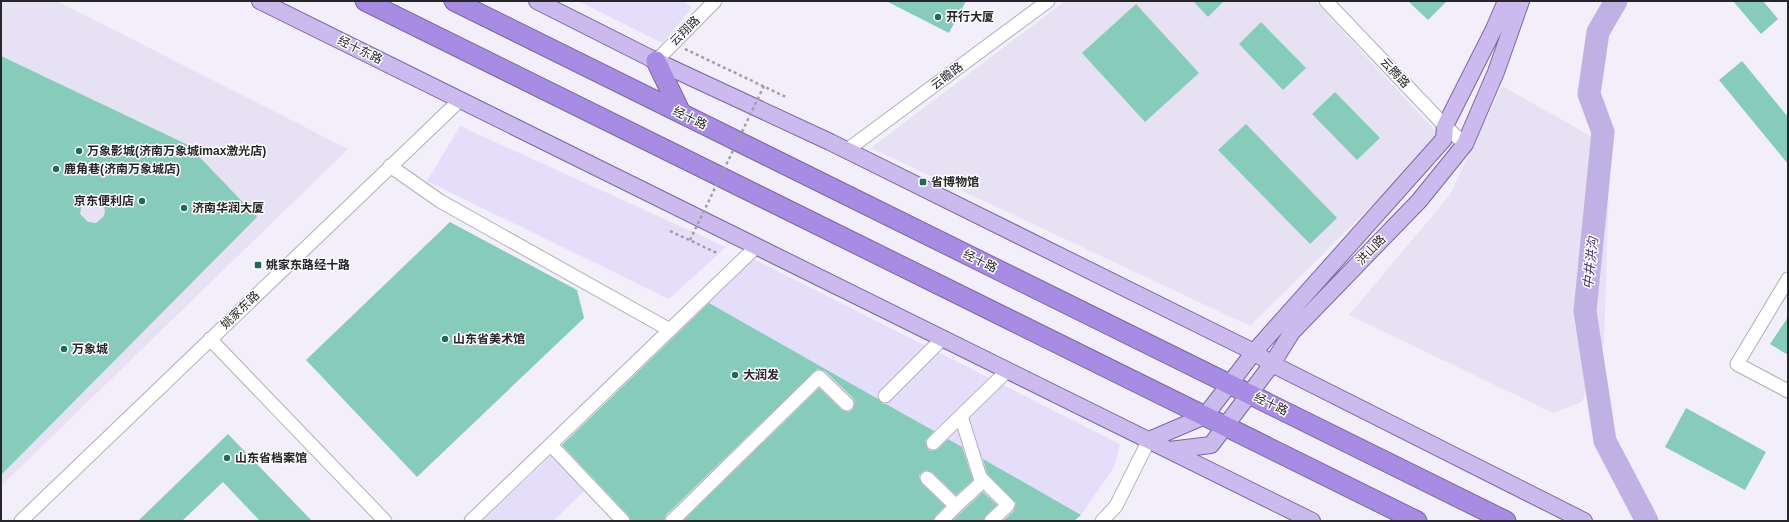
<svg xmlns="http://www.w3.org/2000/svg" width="1789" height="522" viewBox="0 0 1789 522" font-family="Arial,'Noto Sans SC',sans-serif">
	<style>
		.built { fill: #e6e1f3 }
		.green { fill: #e5defa }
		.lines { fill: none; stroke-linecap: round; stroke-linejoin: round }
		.river { stroke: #c0b1e5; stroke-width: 23 }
		.building { fill: #87ccbb; fill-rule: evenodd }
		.minor-casing { stroke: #b1aeb9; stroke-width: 15 }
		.major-casing { stroke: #7a68a2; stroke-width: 18 }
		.highway-casing { stroke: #7a68a2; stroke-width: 21 }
		.path { stroke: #a09ea7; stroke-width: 2.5; stroke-dasharray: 3 3; stroke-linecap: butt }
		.minor { stroke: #fff; stroke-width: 13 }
		.major { stroke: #cbbaee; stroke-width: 16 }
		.highway { stroke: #a88ce3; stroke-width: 19 }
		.path-bridge { stroke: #a09ea7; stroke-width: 2.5; stroke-dasharray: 3 3; stroke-linecap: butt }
		.poi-dot { fill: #24685a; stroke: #fefefe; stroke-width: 1.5 }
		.labels { text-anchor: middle; stroke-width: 3; stroke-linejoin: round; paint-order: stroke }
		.poi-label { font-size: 12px; font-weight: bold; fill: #262529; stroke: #fefefe; text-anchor: start }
		.street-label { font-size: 12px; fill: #262529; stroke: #fefefe }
		.water-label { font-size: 13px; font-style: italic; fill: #452e6d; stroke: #fefefe }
	</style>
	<rect width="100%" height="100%" fill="#f2effb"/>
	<!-- built -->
	<path class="built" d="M1 1H57L348 149 1 486Z
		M1065 1H1315L1441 137 1250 326 871 148Z
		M1502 86 1610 147 1604 343 1582 402 1553 413 1349 315 1449 196Z"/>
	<!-- green -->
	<path class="green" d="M578 1H684L692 8 662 43Z
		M460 126 726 247 669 299 427 181Z
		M754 259 1120 444 1114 467 1081 515 1074 521H613L584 491 553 521H483Z"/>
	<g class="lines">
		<!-- river -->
		<path class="river" d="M1616 1 1598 32 1589 94 1603 132 1585 311 1605 441 1647 521"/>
	</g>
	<!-- building -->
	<path class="building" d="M886 1H966L949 33Z
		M1193 1H1224L1208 17Z
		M1408 1H1447L1428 20Z
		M1733 1H1763L1778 19 1761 34Z
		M1136 4 1199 73 1145 122 1082 53Z
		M1261 22 1306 68 1283 90 1239 44Z
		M1 56 188 145 257 217 1 475ZM89 198H98L104 204 105 213 103 217 96 223 88 222 80 214 82 203Z
		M1742 61 1788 117V164L1719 80Z
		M1335 92 1380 138 1357 160 1312 114Z
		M1246 124 1337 218 1310 244 1218 150Z
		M450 222 577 290 584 318 417 477 306 360Z
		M709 303 878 399 883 404H886L934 431 925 441 927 448 930 451 938 449 948 439 962 447 973 480 956 495 932 472 925 470 921 473 919 476 921 483 945 506 935 516 933 521H683L819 388 842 410 849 412 853 409 855 402 853 398 825 371 817 369 666 515 664 521H631L629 516 562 445Z
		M1788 317V355L1770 344Z
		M1686 408 1766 452 1745 490 1665 447Z
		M228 434 312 521H260L223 482 182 521H138Z
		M983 459 1081 515 1074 521H1003L1014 511 1016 503 987 473Z
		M983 492 997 505 986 515 983 521H952Z"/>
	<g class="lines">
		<!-- minor casing -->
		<g class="minor-casing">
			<path id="minor" d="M1326 1 1445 126 1465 144
				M656 61 715 1
				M847 150 1048 1
				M390 166 440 201 670 330
				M1788 279 1737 364 1788 391
				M210 339 385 521
				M885 396 942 339
				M961 416 980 477 1008 505 991 521
				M933 443 1008 370
				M551 445 623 521
				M927 478 956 506 941 521
				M956 506 983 481
				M21 521 460 100
				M471 521 757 246
				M672 521 819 377 847 404
				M1102 521 1116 506 1149 440"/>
		</g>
		<!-- major casing -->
		<g class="major-casing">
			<path id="major" d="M260 1 1312 521
				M537 1 656 61 830 142 1254 352 1272 364 1584 521
				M1149 440 1205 416 1254 352 1444 139 1445 126 1494 29 1506 1
				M1169 450 1211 445 1272 364 1292 332 1419 201 1465 144 1496 72 1521 1"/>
		</g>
		<!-- highway casing -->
		<g class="highway-casing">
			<path id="highway" d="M365 1 1417 521
				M454 1 1506 521
				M656 61 681 113"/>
		</g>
		<!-- path -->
		<path class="path" d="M685 49 788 98"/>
		<!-- minor -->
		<use href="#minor" class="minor"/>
		<!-- major -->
		<use href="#major" class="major"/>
		<!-- highway -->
		<use href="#highway" class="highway"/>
		<!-- path-bridge -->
		<path class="path-bridge" d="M670 231 717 253
			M690 240 764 86"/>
	</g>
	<!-- markers -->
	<g class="poi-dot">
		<circle cx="938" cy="17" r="4"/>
		<circle cx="79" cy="151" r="4"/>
		<circle cx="56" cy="169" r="4"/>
		<rect x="919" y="178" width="8" height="8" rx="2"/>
		<circle cx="142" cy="201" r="4"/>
		<circle cx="184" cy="208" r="4"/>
		<rect x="254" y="261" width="8" height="8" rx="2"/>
		<circle cx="445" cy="339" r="4"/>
		<circle cx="64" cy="349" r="4"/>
		<circle cx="735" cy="375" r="4"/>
		<circle cx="227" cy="458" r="4"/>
	</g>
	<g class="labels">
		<!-- poi labels -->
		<g class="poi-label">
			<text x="946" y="21">开行大厦</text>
			<text x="87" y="155">万象影城(济南万象城imax激光店)</text>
			<text x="64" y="173">鹿角巷(济南万象城店)</text>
			<text x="931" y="186">省博物馆</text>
			<text x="134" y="205" text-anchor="end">京东便利店</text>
			<text x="192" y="212">济南华润大厦</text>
			<text x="266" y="269">姚家东路经十路</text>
			<text x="453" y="343">山东省美术馆</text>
			<text x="72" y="353">万象城</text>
			<text x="743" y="379">大润发</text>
			<text x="235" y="462">山东省档案馆</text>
		</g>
		<!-- street labels -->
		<g class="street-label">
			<text transform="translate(685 31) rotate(-45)" y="4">云翔路</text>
			<text transform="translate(360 50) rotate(26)" y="4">经十东路</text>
			<text transform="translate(1395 73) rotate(47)" y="4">云腾路</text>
			<text transform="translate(947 76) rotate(-37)" y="4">云瞻路</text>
			<text transform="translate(690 118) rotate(26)" y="4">经十路</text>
			<text transform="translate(1371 250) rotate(-46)" y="4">洪山路</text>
			<text transform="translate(980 261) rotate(26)" y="4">经十路</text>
			<text transform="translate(240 310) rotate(-44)" y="4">姚家东路</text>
			<text transform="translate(1271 404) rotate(26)" y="4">经十路</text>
		</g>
		<!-- water labels -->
		<g class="water-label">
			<text transform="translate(1590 263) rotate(-84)" y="5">中井洪沟</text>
		</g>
	</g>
	<!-- border -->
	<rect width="1789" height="522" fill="none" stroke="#262529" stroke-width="4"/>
</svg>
